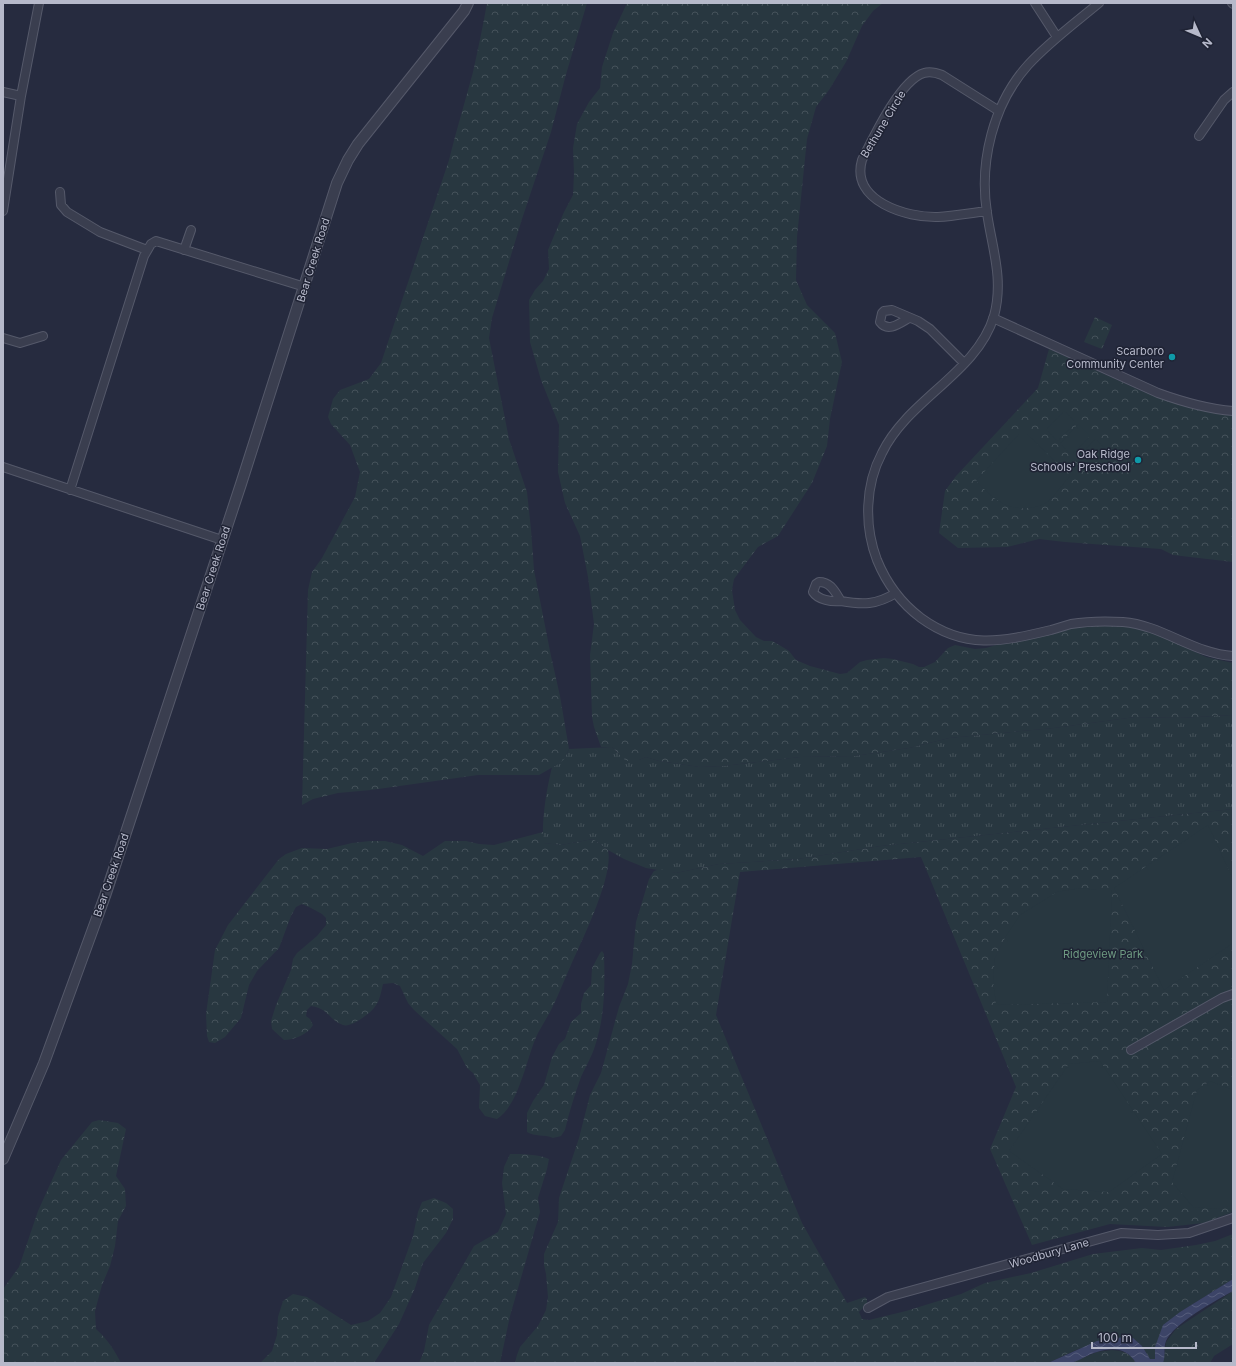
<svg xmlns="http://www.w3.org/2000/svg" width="1236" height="1366" viewBox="0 0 1236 1366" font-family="Inter,sans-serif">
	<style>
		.grass { fill: url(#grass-tufts) }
		.forest { fill: url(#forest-crowns) }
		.pitch { fill: #283740 }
		.water { fill: url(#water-waves) }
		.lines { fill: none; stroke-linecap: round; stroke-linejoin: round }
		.minor-casing { stroke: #55596a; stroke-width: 10 }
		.tertiary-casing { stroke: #55596a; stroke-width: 12 }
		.minor { stroke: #3a3e4f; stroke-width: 8 }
		.tertiary { stroke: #3a3e4f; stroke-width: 10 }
		.culture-dot { fill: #0f9aa8; stroke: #1f2334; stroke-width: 1.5 }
		.labels { text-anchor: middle; stroke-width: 3; stroke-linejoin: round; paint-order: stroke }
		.street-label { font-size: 11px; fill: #b6b9ca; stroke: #1f2334 }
		.poi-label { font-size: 11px; fill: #b6b9ca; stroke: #1f2334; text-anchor: end }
		.park-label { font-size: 11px; fill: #6e9a82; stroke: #1f2334 }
	</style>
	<defs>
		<pattern id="grass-tufts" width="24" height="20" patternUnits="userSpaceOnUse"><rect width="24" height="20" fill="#283740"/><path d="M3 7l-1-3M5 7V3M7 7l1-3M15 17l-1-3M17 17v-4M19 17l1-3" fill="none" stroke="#45525a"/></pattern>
		<pattern id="forest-crowns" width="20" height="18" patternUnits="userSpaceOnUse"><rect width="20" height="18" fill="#283740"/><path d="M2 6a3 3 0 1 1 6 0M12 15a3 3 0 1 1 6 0" fill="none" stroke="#45525a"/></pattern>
		<pattern id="water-waves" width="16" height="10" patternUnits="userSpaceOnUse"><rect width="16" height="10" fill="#3c4467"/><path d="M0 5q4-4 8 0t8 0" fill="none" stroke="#565d7b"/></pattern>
	</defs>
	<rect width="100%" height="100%" fill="#262b3f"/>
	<!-- grass -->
	<path class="grass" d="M1233 715V809L881 846 798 859 719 864 676 873 646 868 624 859 608 850 593 839 561 845 543 843C542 817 546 792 552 767 561 763 565 758 569 749L612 747 619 754 639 760 646 757 659 761 700 767 723 766 800 757 854 756 909 748 949 738 1054 728 1135 717 1178 718Z"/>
	<!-- forest -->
	<path class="forest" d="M487 3H587L565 78 551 132 522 219 492 318 489 338 509 439 527 492 531 529 534 570 551 656 560 696 569 749 564 759 560 763 539 775H478L371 790 338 793 313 799 302 805 308 590 312 572 322 558 355 497 360 472 350 445 331 424 328 417 333 399 340 390 369 379 381 363 449 160C456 131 465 102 473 72 478 49 483 26 487 3Z
		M627 3H883L873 11 862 26 846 62 829 90 816 107 807 139 797 237 796 280 807 305 835 333 842 362 830 419 827 446 812 483 778 536 758 547 734 579 732 590 735 610 740 620 756 637 764 641H772L781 646 789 651 796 660 810 666 840 674 847 673 860 662 867 660 884 658 893 659 913 664 919 667H924L935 662 948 648 955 645 975 649 986 648 1006 642 1071 628 1098 624 1121 626 1139 629 1158 634 1206 657 1233 663V715L1178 718 1135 717 1054 728 949 738 909 748 854 756 800 757 723 766 700 767 659 761 646 757 639 760 626 761 612 747H601L594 727 592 717 590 655 594 624 588 577 580 536 565 503 558 472 559 425 541 380 530 342 529 300 535 290 543 281 549 269 548 250 564 212 573 195 574 173 573 148 577 124 589 102 600 88 602 67 613 33Z
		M1095 317 1112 325 1102 349 1084 342Z
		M1049 349 1144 392 1195 409 1233 415V562L1173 555 1161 549 1065 542 1039 539 1007 547 958 548 939 533 945 491 956 476 1038 388Z
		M1233 809V1212L1204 1223 1167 1227 1110 1224 1032 1245 990 1149 1016 1087 921 857 740 872 716 1015 802 1223 847 1303 865 1297 867 1299V1304L859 1312 862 1319 869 1320 906 1311 961 1294 985 1283 1031 1273 1093 1254 1142 1248 1161 1250 1196 1245 1215 1241 1233 1234V1279L1180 1312 1155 1347V1359H1150L1142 1346 1133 1338 1078 1349 1048 1363H515L517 1355 520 1347 538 1326 546 1310 548 1297 546 1274 544 1265V1254L558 1222 559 1198 579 1138 590 1095 601 1073 619 1007 628 984 632 964 636 922 649 879 654 871 660 869 676 873 719 864 798 859 881 846Z
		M543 832 544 843 561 845 593 839 608 850C614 876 582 940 571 965 564 980 558 997 550 1012 546 1019 542 1026 538 1033 526 1058 520 1104 497 1119L485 1116 479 1108 480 1085 473 1073 467 1068 457 1049 414 1010 408 1003 400 986 393 983 383 984C381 992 380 1001 374 1008 369 1014 351 1028 343 1025 330 1021 328 1008 311 1006L307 1010 306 1016 310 1019 313 1025C308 1034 294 1040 284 1040L272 1029 271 1021 276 1005 291 970 293 959 297 953 317 936 326 925V918L322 914 311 908 302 904 296 907 291 916 279 948 257 971 249 985 241 1018 225 1037 215 1043 209 1042 207 1036 206 1014 215 950 228 925 279 859 286 854 302 848 327 849 352 843 370 841H385L402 845 423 856 445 841H466L479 844 494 845Z
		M602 951 604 954C605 985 605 1016 595 1046 592 1056 586 1066 581 1077 575 1094 569 1112 565 1130L561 1136 553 1138C544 1134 535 1137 527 1132V1113L533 1101 544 1085 552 1057 559 1044 565 1039 571 1022 581 1013V1004L584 993 591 985 592 968 600 953Z
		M99 1120 118 1123 126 1129 116 1176 125 1189 126 1206 118 1221 115 1246 110 1266 102 1285 95 1311 96 1329C107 1339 114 1349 121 1363H3V1289L19 1267 38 1211 61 1160 92 1122Z
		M510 1154C523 1154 537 1154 549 1159L547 1169 538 1198 540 1212 510 1316 500 1363H419L424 1351 429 1325 474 1246 498 1232 506 1214 502 1183 504 1167Z
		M434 1198 446 1203 453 1209V1219L446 1233 423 1263 415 1288 399 1324 374 1363H260L272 1351 277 1335 278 1317 283 1301 293 1294 307 1297 351 1325 368 1321 380 1313 391 1297 413 1236 418 1212 422 1202Z
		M1233 1291V1344L1214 1356 1210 1363H1163L1166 1342 1176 1329Z
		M1112 1350C1124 1351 1130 1353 1136 1363H1071L1097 1352Z"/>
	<!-- pitch -->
	<path class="pitch" d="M1064 411 1076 422 1058 441 1046 430Z
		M1078 424 1090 436 1072 455 1060 444Z
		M1019 434H1027L1070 476C1063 483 1055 496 1047 502 1041 506 1033 508 1026 508 1004 510 990 495 976 481Z
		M1095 439 1107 450 1088 470 1077 459Z
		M1208 825 1233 879V943L1164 990 1114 888Z
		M1080 888 1097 890H1112L1107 1002 996 1005 993 980 995 958 1006 936 1020 915 1057 892Z
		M1100 1061 1162 1154 1109 1192 1063 1189 1009 1151 1069 1064Z
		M1210 1081 1233 1090V1205L1217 1209 1193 1207 1172 1182 1197 1090Z"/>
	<!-- water -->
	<path class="water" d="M1233 1279V1291C1215 1301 1174 1323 1166 1341 1163 1348 1166 1356 1163 1363H1136C1127 1348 1113 1347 1097 1352 1088 1354 1080 1361 1070 1363 1063 1364 1055 1363 1048 1363L1097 1341 1124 1337 1133 1338 1142 1346 1150 1359H1155V1347L1163 1325 1180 1312Z"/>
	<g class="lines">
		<!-- minor casing -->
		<g class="minor-casing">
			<path id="minor" d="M1035 3 1057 37
				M1099 3C1075 23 1049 42 1028 65 993 104 979 162 987 213 992 248 1004 279 994 316 977 373 908 399 882 453 865 485 864 526 877 560 886 582 901 603 921 618 965 650 1001 642 1051 630 1058 628 1064 626 1071 624 1089 621 1106 621 1123 622 1162 625 1194 654 1233 656
				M1232 3 1233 4
				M3 92 21 96 3 211
				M21 96 39 3
				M1199 136 1224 100 1233 92
				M60 192 61 205 67 212 100 232 147 250
				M987 211C970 213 954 216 938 217 907 218 850 201 862 160 873 138 900 80 924 73 930 71 937 73 942 75L999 111
				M184 250 191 230
				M909 318C900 323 888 333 880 322L882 313 884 311 892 310 918 321 930 329 964 363
				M993 318 1158 393C1183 402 1207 409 1233 411
				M3 338 20 343 43 336
				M3 467 222 540
				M70 490 144 256 151 244 156 241 305 287
				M819 582C831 582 835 592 841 601 832 602 818 600 813 592L816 584Z
				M841 601C863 605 876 605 896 593
				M1131 1050 1222 998 1233 994
				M868 1308 888 1297 1121 1233 1158 1235 1189 1233 1233 1218"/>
		</g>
		<!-- tertiary casing -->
		<g class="tertiary-casing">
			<path id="tertiary" d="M3 1159 44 1063 105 896 241 484 337 183 348 160 358 144 464 11 468 3"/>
		</g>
		<!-- minor -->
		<use href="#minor" class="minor"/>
		<!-- tertiary -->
		<use href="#tertiary" class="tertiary"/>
	</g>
	<!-- markers -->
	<g class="culture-dot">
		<circle cx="1172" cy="357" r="4"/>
		<circle cx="1138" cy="460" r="4"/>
	</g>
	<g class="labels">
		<!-- street labels -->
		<g class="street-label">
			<text transform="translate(883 124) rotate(-59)" y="4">Bethune Circle</text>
			<text transform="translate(313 260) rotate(-73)" y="4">Bear Creek Road</text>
			<text transform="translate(213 568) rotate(-72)" y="4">Bear Creek Road</text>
			<text transform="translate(111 875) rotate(-71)" y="4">Bear Creek Road</text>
			<text transform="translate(1049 1253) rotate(-16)" y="4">Woodbury Lane</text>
		</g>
		<!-- poi labels -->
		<g class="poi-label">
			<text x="1164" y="355">Scarboro<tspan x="1164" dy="13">Community Center</tspan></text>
			<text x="1130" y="458">Oak Ridge<tspan x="1130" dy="13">Schools' Preschool</tspan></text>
		</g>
		<!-- park labels -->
		<g class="park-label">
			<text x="1103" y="958">Ridgeview Park</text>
		</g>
	</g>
	<!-- border -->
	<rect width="1236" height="1366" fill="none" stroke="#b6b9ca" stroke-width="8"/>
	<!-- north arrow -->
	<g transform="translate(1200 36) rotate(134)" stroke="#1f2334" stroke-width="3" paint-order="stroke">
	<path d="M0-3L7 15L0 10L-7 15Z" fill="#b6b9ca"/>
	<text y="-6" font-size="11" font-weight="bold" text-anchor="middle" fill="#b6b9ca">N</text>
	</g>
	<!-- scale -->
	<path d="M1092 1342v6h104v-6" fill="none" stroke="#b6b9ca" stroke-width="2"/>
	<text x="1098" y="1342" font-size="12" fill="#b6b9ca" stroke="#1f2334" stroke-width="3" paint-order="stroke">100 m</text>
</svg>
